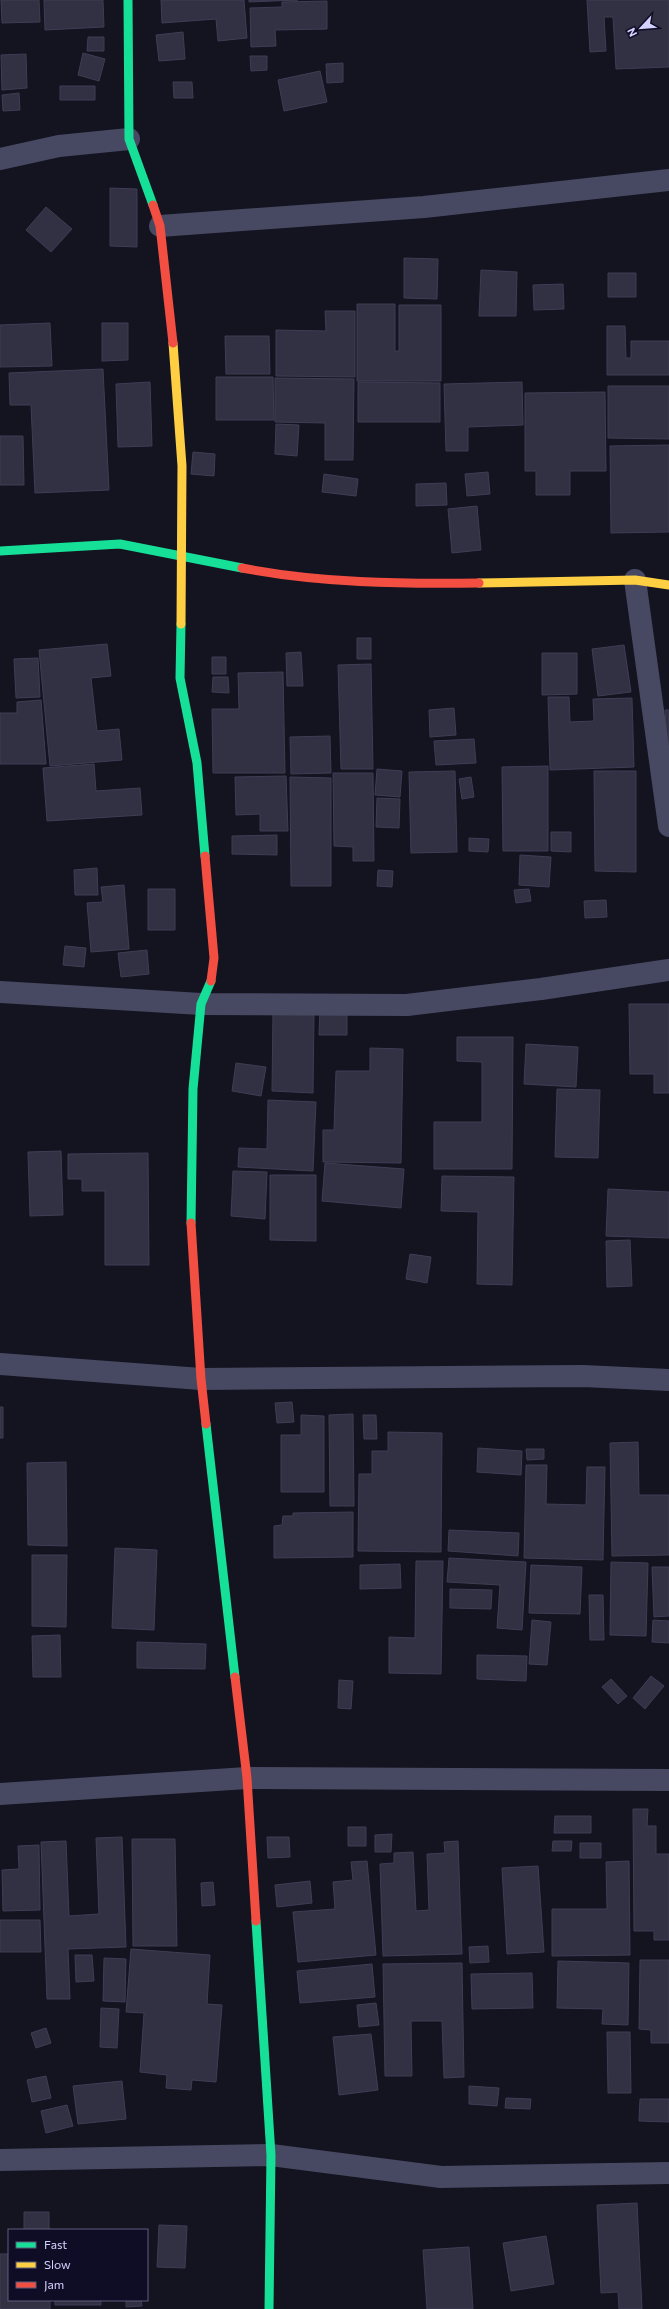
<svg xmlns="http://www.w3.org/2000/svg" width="669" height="2309" viewBox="0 0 669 2309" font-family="Commissioner,sans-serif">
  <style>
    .building { fill: #323143; stroke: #3e3d55 }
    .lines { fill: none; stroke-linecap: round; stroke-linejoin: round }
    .street { stroke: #474962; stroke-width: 22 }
    .fast { stroke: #16e098; stroke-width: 9 }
    .slow { stroke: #ffcf43; stroke-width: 9 }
    .jam { stroke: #f24e42; stroke-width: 9 }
  </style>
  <rect width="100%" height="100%" fill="#141320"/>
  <path class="building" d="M1,0H39L40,22L2,23Z
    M44,0H103L104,27L45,30Z
    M161,0H244L247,38L218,41L216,19L162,23Z
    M249,0H298L249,2Z
    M587,0H669V67L616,69L613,17H604L606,51L590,52Z
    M327,1V29L275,30L276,46L251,47L250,8L282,7V2Z
    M183,32L185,59L159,61L156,35Z
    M88,37H104V51H87Z
    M83,53L105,59L99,81L78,75Z
    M26,54L27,88L2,90L1,55Z
    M250,56H267V70L251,71Z
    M343,63V82L327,83L326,64Z
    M320,71L327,102L284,111L278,80Z
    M173,82H192L193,98H174Z
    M60,86H95V100H60Z
    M19,93L20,110L3,111L2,95Z
    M110,188L137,189V247L110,246Z
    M46,207L72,229L51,252L26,230Z
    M404,258L438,259L437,299L404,298Z
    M481,270L517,272L516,316H479Z
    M608,273H636V297H608Z
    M563,284L564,309L534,310L533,285Z
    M357,304H395V351H399V305H441V381H357Z
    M325,311H355V377L276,376V330L326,331Z
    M50,323L52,366L0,367V325Z
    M102,323H128V360L102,361Z
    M607,326H625L626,358H631V341H669V375H607Z
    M225,336H269L270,374H226Z
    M103,369L109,490L35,493L31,405H10L9,373Z
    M216,377H273L274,420H216Z
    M275,378L354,379L353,460H325V423L275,422Z
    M150,382L152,446L118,447L116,384Z
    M358,382L440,383V422H358Z
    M522,382L523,425L468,427V451H446L444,384Z
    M608,386H669V439L608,438Z
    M605,392L606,471H570V495H536V471H525V393Z
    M276,424L299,425L297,456L275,454Z
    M0,436H23L24,485H0Z
    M669,445V532L611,533L610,446Z
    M193,452L215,454L214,476L191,474Z
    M488,472L490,494L467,496L465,474Z
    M324,474L358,479L356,496L322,492Z
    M446,483L447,505L416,506V484Z
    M477,506L481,550L452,553L448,509Z
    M357,638H371V659H357Z
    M107,644L111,676L91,678L97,731L119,729L122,760L50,766L39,650Z
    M624,645L631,692L598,696L592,649Z
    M301,652L303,686H287L286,653Z
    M542,653H577V694L542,695Z
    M212,657H226V674H212Z
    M38,658L40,697L16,698L14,659Z
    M371,664L373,769H341L338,665Z
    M283,672L285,773H213L212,709H239L238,673Z
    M213,677H228L229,693L212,692Z
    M548,697H569L570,722L594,721L593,699L632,698L634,767L550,770Z
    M41,700L46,764H0V713H17V702Z
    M454,708L456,735L430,737L429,710Z
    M665,710H669V768Z
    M330,736L331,773L291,774L290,737Z
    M474,739L476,763L436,765L434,741Z
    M94,764L96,791L140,788L142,815L47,821L43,768Z
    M548,766V851H503L502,767Z
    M377,769L402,771L400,797L375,795Z
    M455,771L457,852L411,853L409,772Z
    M594,771H636V872L595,871Z
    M333,773H373L374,861H353V847L334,846Z
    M286,776L288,831H260V814L236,815L235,777Z
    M290,777L331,778V886H291Z
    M471,777L474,797L462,799L459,779Z
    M377,798L400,799L399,828L376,827Z
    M551,832H571V852L551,851Z
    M277,835V855L232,854V836Z
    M469,838L489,839L488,852L469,851Z
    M520,855L551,857L549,887L519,885Z
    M97,868L98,895H75L74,870Z
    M378,870L393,871L392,887L377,886Z
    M124,885L129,949L91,952L87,903L103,902L101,887Z
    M148,889H175V930H148Z
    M529,889L531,901L516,903L514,890Z
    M606,900L607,917L585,918L584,901Z
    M65,946L86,948L84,967L63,965Z
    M147,950L149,974L121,977L118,953Z
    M629,1004H669V1093H654V1074H630Z
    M320,1009H347V1035H319Z
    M273,1011L314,1012L313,1093L272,1091Z
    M457,1037H513L512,1169H434V1122H482V1062L457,1061Z
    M526,1044L578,1047L576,1087L524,1084Z
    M370,1048L403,1049L401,1163L323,1162V1130H334L336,1071H370Z
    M236,1063L266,1067L261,1096L232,1091Z
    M557,1089L600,1090L598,1158L555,1157Z
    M268,1100L316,1102L313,1171L238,1167L239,1148L267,1149Z
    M61,1151L63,1215L30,1216L28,1152Z
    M148,1153L149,1265H105V1191H82V1179H68V1154Z
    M325,1163L404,1169L401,1208L322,1201Z
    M233,1171L267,1172L265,1219L231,1216Z
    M270,1175H316V1241L270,1240Z
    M442,1176L514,1177L512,1285L477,1284L478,1212L441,1211Z
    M608,1189L669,1192V1238L606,1236Z
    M630,1240L632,1286L607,1287L606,1241Z
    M410,1254L431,1257L427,1283L406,1279Z
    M292,1402L294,1422L277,1423L275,1403Z
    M0,1407H3V1438H0Z
    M353,1414L354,1506H330L329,1415Z
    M301,1415L324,1416V1492H281V1435H301Z
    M363,1415H376L377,1439H364Z
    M388,1432L442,1433L441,1552L358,1551L359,1474H372V1451H388Z
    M638,1442L639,1495H669V1555L612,1556L610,1443Z
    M478,1448L522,1451L521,1475L477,1472Z
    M526,1449H544V1459L527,1460Z
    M66,1462L67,1546L28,1545L27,1463Z
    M526,1465H547L546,1504L586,1505L587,1467H605L603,1560L524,1558Z
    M353,1512V1557L274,1558V1526L282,1525L283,1516H293V1513Z
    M449,1530L519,1533L518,1556L448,1551Z
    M115,1548L157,1550L154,1630L112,1628Z
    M32,1555H67L66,1627L32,1626Z
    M449,1558L526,1562L522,1630L497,1628L500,1585L447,1582Z
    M416,1561H443L441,1674L389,1673V1637L415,1638Z
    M611,1562L648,1563L646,1636L610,1635Z
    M400,1564L401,1588L360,1589V1565Z
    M531,1565L582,1567L580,1614L529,1613Z
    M652,1567H669V1616L654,1617Z
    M450,1589L492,1590L491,1609L450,1608Z
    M589,1595H603L604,1640H590Z
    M532,1620L551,1622L547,1665L529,1664Z
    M653,1620L669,1621V1643L652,1642Z
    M60,1635L61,1677H33L32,1636Z
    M137,1642L206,1644L205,1669L137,1668Z
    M477,1655L527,1656L526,1681L477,1679Z
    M651,1676L664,1686L645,1709L633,1698Z
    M611,1679L627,1696L618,1704L602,1687Z
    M339,1680L353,1681L351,1709L338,1708Z
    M633,1809H648L647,1826H656V1854H669V1940H654V1931H634Z
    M555,1816H591V1833H554Z
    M348,1827H366V1846H348Z
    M392,1834L391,1852H375V1835Z
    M122,1837L126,1947L68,1949L70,1999H47L41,1842L66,1841L69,1916L99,1914L96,1838Z
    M267,1837H289L290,1857L268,1858Z
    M132,1839H175L177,1946H133Z
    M458,1841L462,1954L383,1956L380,1864L394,1863V1853L413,1852L416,1911L429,1910L427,1854L445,1853L444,1842Z
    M553,1841H572L571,1851H552Z
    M580,1843H601V1858H580Z
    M39,1845L40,1910L3,1911L2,1870L19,1869L18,1846Z
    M367,1861L376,1955L298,1962L293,1912L335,1909L333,1882L353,1880L351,1862Z
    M629,1861L630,1955L552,1956V1909H607L606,1862Z
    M538,1866L544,1952L507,1954L502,1868Z
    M310,1881L312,1903L277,1907L275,1885Z
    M213,1882L215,1905L202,1906L201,1883Z
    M0,1920H40L41,1952H0Z
    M488,1946L489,1962L470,1963L469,1947Z
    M131,1949L210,1955L207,2004L222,2005L216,2082L192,2080L191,2090L166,2088L167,2075L140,2072L144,2013L126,2012Z
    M75,1955H92L94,1981L76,1982Z
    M104,1958L126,1959L125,2002L103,2001Z
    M640,1960H669V2043H651V2030L639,2029Z
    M558,1961L629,1963L628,2025L602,2024L603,2009L557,2008Z
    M462,1963L464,2077L444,2078L442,2021H411L412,2076H385L383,1964Z
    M372,1964L375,1997L300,2003L297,1971Z
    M532,1973L533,2008L472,2009L471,1974Z
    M376,2003L379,2025L359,2027L357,2005Z
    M101,2008L119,2009L117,2048L100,2047Z
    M46,2028L51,2043L36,2048L31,2033Z
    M607,2032H630L631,2093H608Z
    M371,2034L378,2090L339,2095L333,2037Z
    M46,2076L51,2098L32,2102L27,2080Z
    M122,2081L126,2119L78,2124L73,2086Z
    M469,2086L499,2088L497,2106L469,2104Z
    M506,2098L531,2099L530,2109L505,2108Z
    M640,2099H669V2122L639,2121Z
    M67,2105L73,2126L46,2133L41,2111Z
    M637,2203L642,2309H619L618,2292L601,2293L597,2205Z
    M24,2212H49V2230H24Z
    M159,2225L187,2226L185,2268L157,2267Z
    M546,2236L554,2284L511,2291L503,2243Z
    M469,2247L473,2309H427L423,2250Z
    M0,2254H9V2300H50V2309H0Z
    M55,2300H101V2305H55Z
    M126,2300H141L142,2306L126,2307Z"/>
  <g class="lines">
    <path class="street" d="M0,159L59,146L129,139
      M160,226L424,207L669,180
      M635,580L669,826
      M0,992L201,1004L407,1005L541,989L669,970
      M0,1364L201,1379L583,1376L669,1380
      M0,1794L247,1778L669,1780
      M0,2160L271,2155L441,2177L669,2173"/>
    <path class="fast" d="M128,0L129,139L153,205
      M0,551L120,544L242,568
      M181,624L180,678L197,763L205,856
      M191,1223L193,1089L201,1004L211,981
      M206,1424L235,1677
      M256,1921L271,2155L269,2309"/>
    <path class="slow" d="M173,343L182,466L181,624
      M479,583L635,580L669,585"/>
    <path class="jam" d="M153,205L160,226L173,343
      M242,568C320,583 399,584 479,583
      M205,856L214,958L211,981
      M191,1223L201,1379L206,1424
      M235,1677L247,1778L256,1921"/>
  </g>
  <rect x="8" y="2229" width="140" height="72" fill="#0f0d26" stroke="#5d5c7d"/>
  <rect x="16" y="2242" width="20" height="6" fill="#16e098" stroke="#5d5c7d"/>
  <text x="44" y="2249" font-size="12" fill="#d3d2ff">Fast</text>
  <rect x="16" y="2262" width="20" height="6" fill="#ffcf43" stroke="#5d5c7d"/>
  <text x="44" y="2269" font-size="12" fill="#d3d2ff">Slow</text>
  <rect x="16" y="2282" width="20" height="6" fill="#f24e42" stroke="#5d5c7d"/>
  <text x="44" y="2289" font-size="12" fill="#d3d2ff">Jam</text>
  <g transform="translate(641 28) rotate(244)" stroke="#0f0d26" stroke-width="3" paint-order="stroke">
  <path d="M0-3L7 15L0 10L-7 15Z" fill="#d3d2ff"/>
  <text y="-6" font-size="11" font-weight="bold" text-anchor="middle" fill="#d3d2ff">N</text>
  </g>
</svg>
